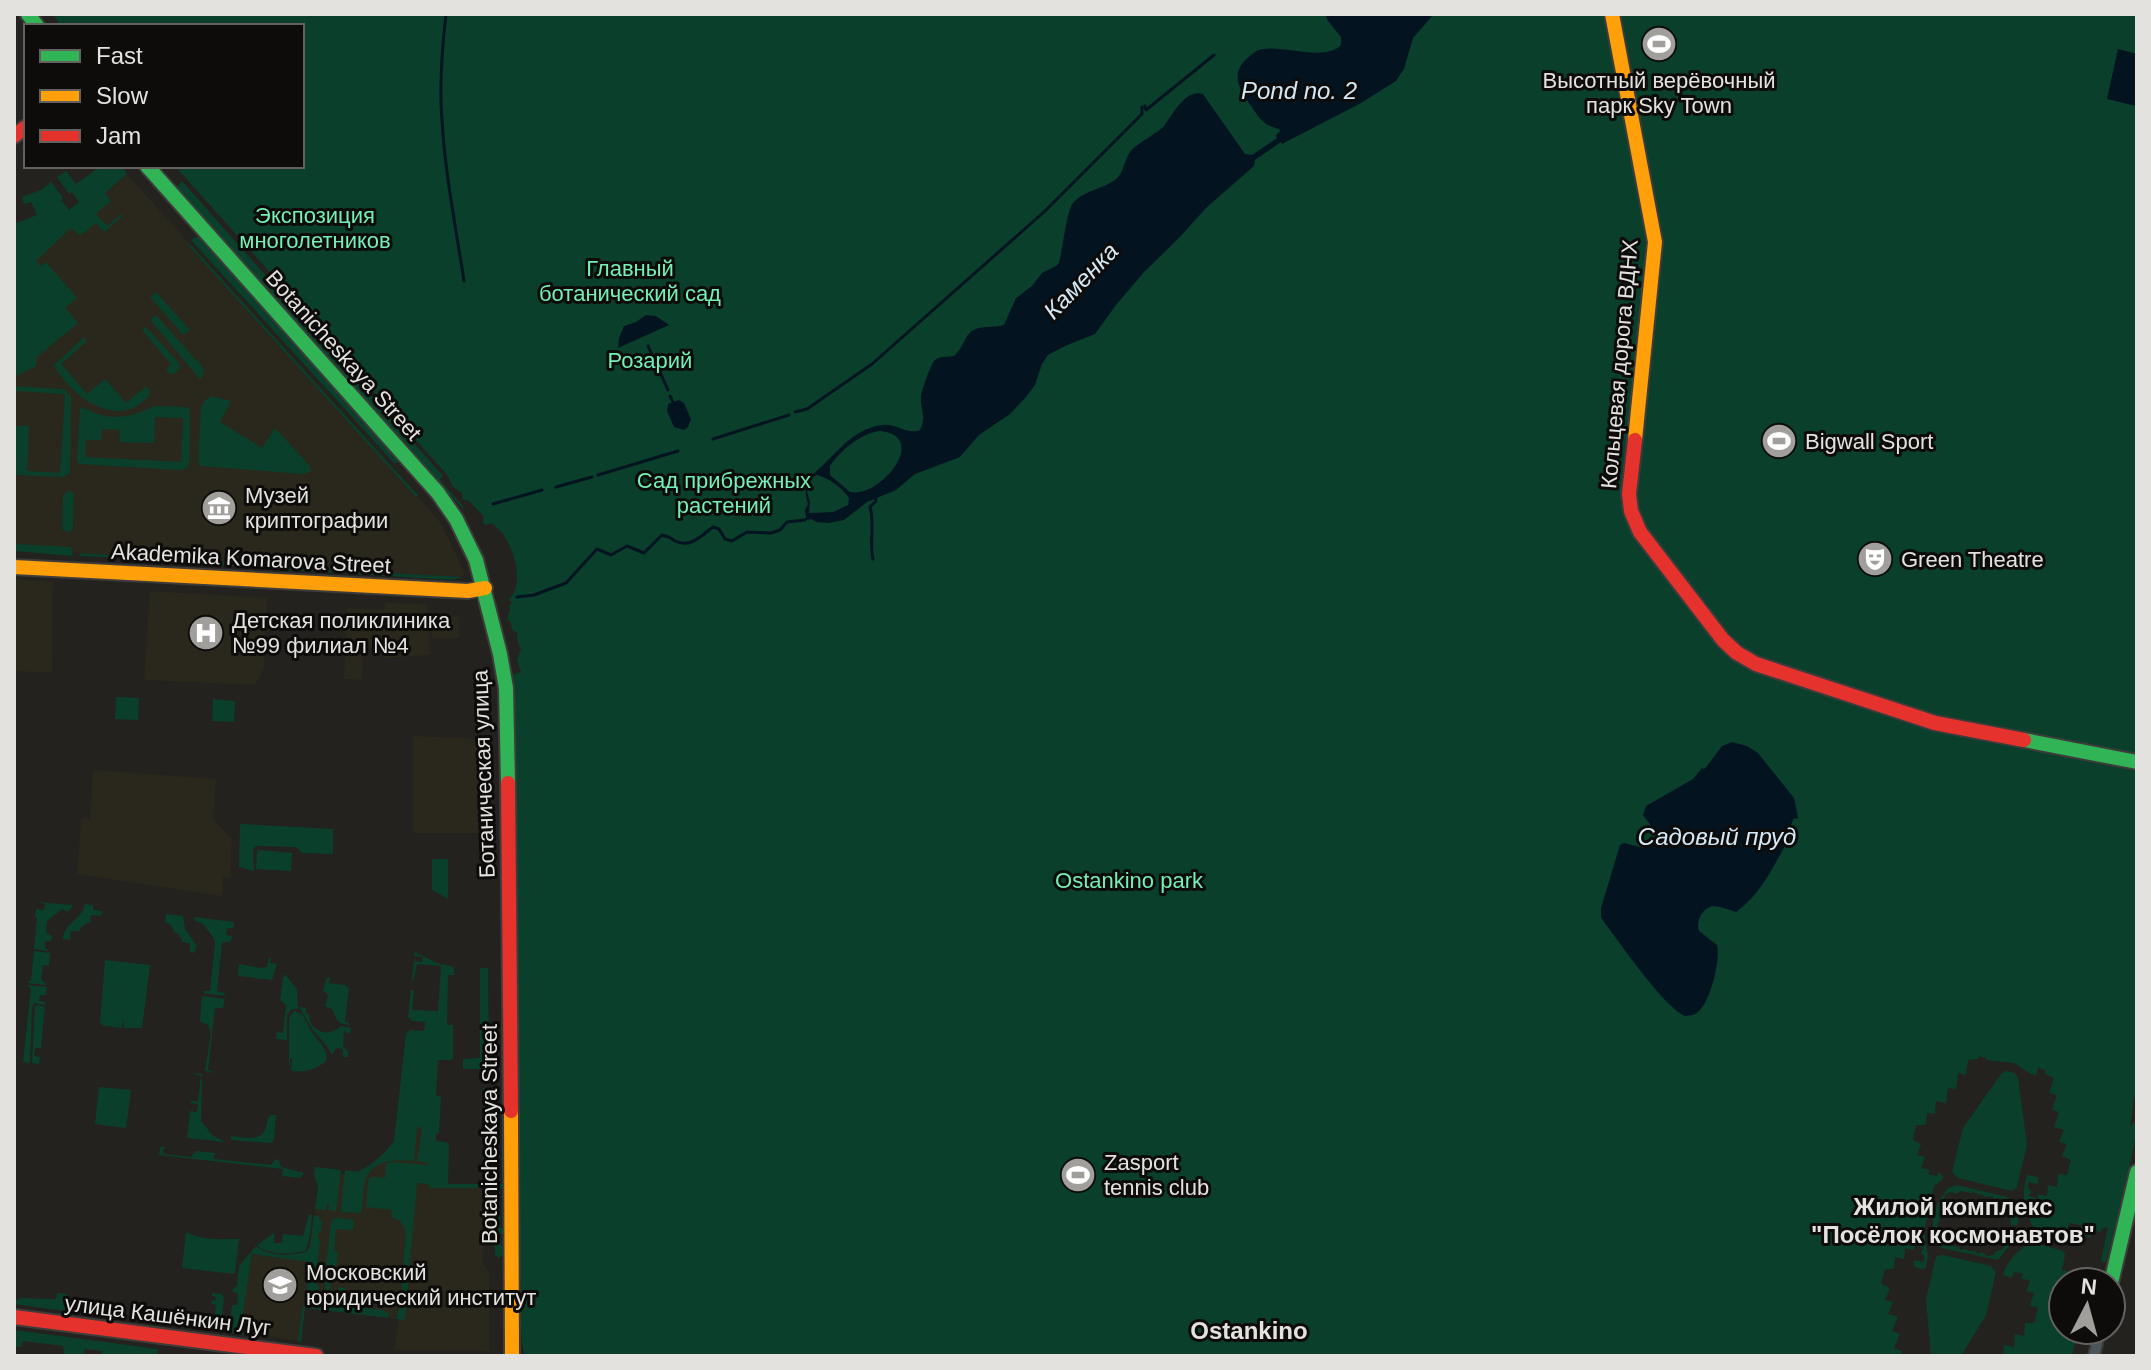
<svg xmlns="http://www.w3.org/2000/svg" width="2151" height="1370" viewBox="0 0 2151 1370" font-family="Helvetica,sans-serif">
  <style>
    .built { fill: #2a271c }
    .green { fill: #0a402b; fill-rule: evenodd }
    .water { fill: #031420; fill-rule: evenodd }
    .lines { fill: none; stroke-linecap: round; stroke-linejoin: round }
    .stream { stroke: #031420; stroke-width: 3 }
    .street-casing { stroke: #3d3c3a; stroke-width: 14 }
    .fast-casing { stroke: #3d3c3a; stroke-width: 18 }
    .slow-casing { stroke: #3d3c3a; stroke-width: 18 }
    .jam-casing { stroke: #3d3c3a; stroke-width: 18 }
    .street { stroke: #4d545a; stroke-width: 10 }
    .fast { stroke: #30b455; stroke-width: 14 }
    .slow { stroke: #ff9f0a; stroke-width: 14 }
    .jam { stroke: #e5322d; stroke-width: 14 }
    .labels { text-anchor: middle; stroke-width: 6; stroke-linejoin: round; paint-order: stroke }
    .poi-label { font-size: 22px; fill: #e3e2de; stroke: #0d0c0a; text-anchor: start }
    .park-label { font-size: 22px; fill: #75efb5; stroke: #0d0c0a }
    .street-label { font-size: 22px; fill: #e3e2de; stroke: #0d0c0a }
    .water-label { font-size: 24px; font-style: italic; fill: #d4e8f5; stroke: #0d0c0a }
    .neighbourhood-label { font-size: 24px; font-weight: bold; fill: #e3e2de; stroke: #0d0c0a }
  </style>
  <rect width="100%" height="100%" fill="#23221e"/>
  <path class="built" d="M127,174L190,244L189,246L436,517L443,527L465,574L462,577L260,566L259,564L14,549V275Z
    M14,579L53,582L52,673L14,671Z
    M150,591L267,598L264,668L255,685L144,680Z
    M385,603L427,604L430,655L383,658V648L363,647L362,680L344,679L347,608L385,610Z
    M431,617H459V638L432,639Z
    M413,736L485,739V833H413Z
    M93,770L216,779L213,819L232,839L230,878L223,877L222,896L77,874L81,819H90Z
    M428,1062L431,1188H484L483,1264L489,1273V1351L394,1350L399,1319L305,1308L300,1341L240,1332L251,1254L310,1261L320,1172L359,1176L397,1145Z"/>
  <path class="green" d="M52,14H2137V1092L2134,1098L2130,1128L2133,1122L2137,1123V1130L2118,1222L2115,1226L2106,1262H2102L2101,1260L2108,1227L2102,1228L2101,1232L2096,1231L2089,1238L2081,1230V1225L2069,1223L2066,1236L2060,1237L2034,1228C2024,1211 2021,1195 2027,1175L2038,1177V1184L2028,1182V1189L2031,1190L2029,1196L2038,1199V1194L2047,1196L2048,1185L2057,1187L2058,1174L2067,1175L2071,1160L2062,1156L2067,1144L2059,1142L2064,1130L2054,1127L2059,1112L2052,1110L2057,1095L2049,1093L2054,1078L2045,1074V1070L2038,1068L2036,1075C2025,1073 2024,1068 2014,1063L1986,1060V1058L1979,1056L1978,1059L1968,1060L1966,1075L1958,1073L1956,1089L1948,1088L1946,1103L1936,1101L1935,1114L1927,1113L1926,1125H1916L1913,1140L1921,1144L1917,1155L1925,1157L1921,1168L1930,1170L1928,1174L1937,1176L1938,1172L1943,1176L1942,1180L1934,1186L1924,1232L1928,1256L1926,1268L1923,1269L1914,1267V1260L1924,1262V1255L1921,1254L1923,1248L1914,1245V1250L1905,1248L1904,1259L1895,1257L1894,1269H1885L1881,1284L1890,1288L1885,1300L1893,1302L1888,1314L1898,1317L1892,1331L1900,1334L1894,1348L1902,1351L1901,1356H525C518,1333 522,1302 521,1277L519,1280L518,1259L514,709L511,675L521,672L517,661L521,648L518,643L517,632L513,631L510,621L507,620L510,609L509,606L512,603L509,599C524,585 515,553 505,537C501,531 496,527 491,523L486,525L483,523L484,517L469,501L463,500L462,493L453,487L448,476L359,376L335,345L175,166H302V26H62Z
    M101,166H121L127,174L105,193L111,201L96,214L107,226L122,214L124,215L104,232L96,223L80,236L71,228L36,261L41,266L46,262L77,298L65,308L78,323L37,357L36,366L14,377V224L37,215L31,202L24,204L22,197L41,190L51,182L63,198L61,200L69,210L79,202L72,192L69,194L57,177L66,171L76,184Z
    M182,181L443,476L440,480L463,506V509L178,191L177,187Z
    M195,237L202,238L400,460L395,464L191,240Z
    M190,244L392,467L418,495L416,497L188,245Z
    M156,292L190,330L183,335L150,297Z
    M156,315L204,369L202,378L200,379L150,320Z
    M146,327L179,363L180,369L174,374H170L166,370L171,364L142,330Z
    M84,337L87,341L61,364L87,394L105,379L126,403L146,386L150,391L149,396C144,400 139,405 133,408C103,421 67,390 54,365Z
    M14,386L60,389L65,390L71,397L70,469L69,473L64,477L14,475V426H29L27,471L60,473L65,394L14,391Z
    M212,396L231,401L220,422L262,448L275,428L309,465L311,469L310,472L303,474L200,466L198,461L201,408L204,401Z
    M155,406L185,407L190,409L189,463L187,468L180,470L79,464L77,459L80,408C87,408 91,412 98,414C120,421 136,414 155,406ZM155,417L183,418L181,462L85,457L86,440H101L102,429L120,430L119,442L154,443Z
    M69,491L73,492L74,496L73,527L71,531L67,532L62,529L63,495Z
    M14,544L71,547L73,556L14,551Z
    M80,553L260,564V566L265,568L132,561L129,558L80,556Z
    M276,567L462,577L452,580L276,569Z
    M116,697L139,698L138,720L115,719Z
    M213,699L235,701L234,722L212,721Z
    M240,824L333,829V854L302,853L296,847L256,846L253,850L254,871L239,867Z
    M260,850L292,853L291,871L256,869L257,851Z
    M432,859H448V899L432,890Z
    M36,902L73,905L68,912L62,909L47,921L46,932L52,936L51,941H45V948L50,951L34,949L37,918L35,916L36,909L44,910L45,904Z
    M85,904L93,905V910L102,911L101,916L91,915L90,923H87L80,928V931H71L70,940L63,939C64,923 82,920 85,904Z
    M166,914L183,916L185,929L197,946L194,953L190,952V943L182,942V939L177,933L174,932V930L169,923H165Z
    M194,917L234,922L233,928H227L226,935L232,936L231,941L222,943L217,991L224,993L225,996L203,993L205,991H210L215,943L213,937L202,923L195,921Z
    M34,951L50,953L49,966L43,965L41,979L47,985L27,983L31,980Z
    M415,952L437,963L454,967V975H448L447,1025H453V1058L451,1060H438L436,1096H441L439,1133L436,1134V1141L449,1143L448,1184H479V1188H430L428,1184L417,1183L405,1320L396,1319L400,1306L406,1231L400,1221L392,1217L391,1210L366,1207L368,1181L371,1177L385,1178L386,1164L392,1162L428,1165V1163L417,1161L422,1132L420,1127H417L414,1161C396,1159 372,1159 365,1181C362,1191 363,1203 361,1213L341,1212L345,1170C349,1171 355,1172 359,1171C369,1168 389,1149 394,1141L406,1034L410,1030L424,1031L425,1022L412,1021L408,1017L411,990H414L412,1010L438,1011L441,966L417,964L413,982L412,978L414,961L422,962L423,957L414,956Z
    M269,958H271L270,963L277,964L272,980L238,976L239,964L260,968L267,967Z
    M105,960L150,965L142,1028H124V1018L122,1028L104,1026L100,1023Z
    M480,968H488L489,1069H463V1059L480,1058Z
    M285,974L297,990L298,1009H292L287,1015V1040L276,1039L277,1031L281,1033L283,1032L286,1005L280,1000L283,978Z
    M331,977L328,983L345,985L349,988L345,1021L351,1025C333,1023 338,1019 331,1008L325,1007L328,996L326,992H323L326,979Z
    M27,985L47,987L46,995H40L39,1001L45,1002V1005L35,1003L32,1007L30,1063L23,1062L31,989Z
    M202,996L225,999L223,1008H215L208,1070L217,1073L205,1071L211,1033L208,1025L200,1021Z
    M37,1005L45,1007L41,1048H35L34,1056L40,1057L39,1064L32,1063L35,1007Z
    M299,1007L306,1008V1013L309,1014L310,1022C318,1034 330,1036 341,1026L351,1028L350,1034L344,1031L343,1046L348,1051V1057H343V1049L336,1048L332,1055L326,1045L313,1030Z
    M294,1011L302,1014L311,1031L327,1052L320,1042L327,1056L326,1061C317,1069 303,1074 291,1070L292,1058H290V1066L289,1064V1018Z
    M2006,1071L2015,1073L2018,1079L2027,1144L2017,1187L2012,1191L1958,1178L1952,1172L1963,1128L2001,1074Z
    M194,1073L202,1074L201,1121L212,1135L225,1142L187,1138L190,1111L197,1112L198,1104L191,1103V1101H198L201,1076L194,1074Z
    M99,1087L131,1090L126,1128L95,1124Z
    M483,1088H489V1180H483Z
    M271,1115H276L274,1139L271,1143L231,1140V1136C244,1137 261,1143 266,1127C270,1115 263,1125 271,1115Z
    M160,1147H165L163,1151L164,1154L191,1157L196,1151L216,1153L213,1157L215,1159L271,1165L276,1159L279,1160L281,1167L304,1173L300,1178L282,1176L283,1169L159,1155Z
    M315,1167L341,1170L336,1211L329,1210V1203H327L326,1210L315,1209L318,1186L314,1176Z
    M494,1184H502L504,1186V1188H500V1228H503V1234H500L501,1246H505V1253L499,1258L495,1255Z
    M1957,1185L2007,1197L2014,1202L2019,1222L2016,1226L2011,1225L2010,1219L2012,1211L2005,1205L2006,1201L2000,1198L1994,1199L1992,1196L1986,1197L1981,1194L1979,1195L1974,1192L1971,1193L1960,1191L1957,1194L1950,1192L1945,1195L1936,1233L1939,1239L1947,1241L1948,1245L1959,1247L1960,1250L1966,1249L1968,1251H1974L1979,1254L1982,1252L1987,1256L1994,1255L1995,1252L2003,1249L2008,1237L2013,1238L2014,1240L1998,1260L1942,1248L1936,1244C1929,1222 1934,1206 1948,1188Z
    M309,1215H312C312,1224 309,1245 305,1251C290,1254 269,1256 257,1245L274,1233V1243H282L283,1234L303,1236Z
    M314,1215L319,1217L322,1222L321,1233H318V1239L320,1240L316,1279L320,1294H314L317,1296L314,1298L317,1300L314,1301L316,1303L313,1304L319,1305V1308L320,1305L322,1308L324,1305L325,1308L326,1301L337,1305L383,1310L388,1313L389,1318L305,1308L301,1342L296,1341L298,1340L303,1305H305L310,1262L252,1254L240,1332L247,1333L246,1335L229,1332L232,1305H237L238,1294L232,1291L237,1285L239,1266L256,1246C269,1257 290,1256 306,1252L310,1247Z
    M339,1218L354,1220L353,1230L336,1229L334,1251L338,1252L336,1268H332L330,1290L338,1291L339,1287L346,1288V1296L336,1297L326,1289L324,1280L331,1223L333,1219Z
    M186,1232C203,1241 221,1239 239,1239L235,1274L182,1268Z
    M2030,1243L2039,1244L2063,1251L2065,1255L2062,1270L2090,1277L2091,1282H2063V1330H2078L2072,1356H2003L2004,1345L2014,1347L2015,1334L2024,1336L2025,1323H2034L2038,1308L2030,1305L2034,1293L2026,1291L2030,1281L2021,1278L2023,1274L2014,1272L2012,1278L2003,1275C2006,1262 2019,1249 2030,1243Z
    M1943,1255L1991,1266L1996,1272L1986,1315L1961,1356H1931L1926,1300L1935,1260L1937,1256Z
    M57,1293L67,1294L65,1311L14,1304V1300H19V1298L56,1299Z
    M212,1293L221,1294L224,1297L220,1331L197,1328L198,1321L214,1322L216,1305L212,1304L211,1301L216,1300V1297L212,1296Z
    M14,1330L158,1349L157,1356L126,1354L125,1356H102V1351L85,1349L83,1355L64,1354L63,1346L23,1341L21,1347H14Z"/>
  <path class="water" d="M1325,14H1434L1413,38L1404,69L1396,81L1361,103L1282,144L1281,142L1255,160L1254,166L1207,207L1179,238L1144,272L1116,305L1095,334L1065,346L1048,355L1042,364L1035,385L1026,397L1010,414L979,435L960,457L915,474L896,490L867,502L844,520L829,523L816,522L811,519L803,521L806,517L805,510L808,504C805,493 804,487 809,477C833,460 849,429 882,425C896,423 907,435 920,430C927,415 920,410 921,397C921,392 931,363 935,360C939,356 949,357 954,356C960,350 962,345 966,338C974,323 990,329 1004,325L1016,298L1032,286L1042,273L1056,266L1059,263C1063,248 1066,213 1073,203C1084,190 1104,189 1116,179C1124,173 1124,160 1130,152C1138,142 1157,134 1164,126C1173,114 1185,89 1203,94L1245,154L1252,155L1277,138L1276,135L1280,131L1279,129C1263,125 1260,119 1251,106C1236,85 1229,70 1255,52C1273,40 1323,64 1341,45V37L1328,21ZM879,431C931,435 881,498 850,492L830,475V466C841,450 860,434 879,431ZM817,475C829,478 842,488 849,498L848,505L833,512L809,513L810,502L806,488L809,479Z
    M2118,49L2137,54L2136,106L2107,99Z
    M646,315L656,316L669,325L618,348L619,338L624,326L636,322Z
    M679,400L684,403L691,419L688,427L684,430L674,427L667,411L668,404Z
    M1732,742L1747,746L1758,753L1794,798L1798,817L1797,819L1794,818L1785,838L1788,840C1774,866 1760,895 1736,912L1720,907L1712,906C1701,910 1696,921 1699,931L1717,945C1721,959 1710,1003 1698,1012C1693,1016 1691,1015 1685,1016C1663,1006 1621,944 1604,922L1601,917V908L1620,845L1624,843L1644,848C1665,836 1652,828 1643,815L1646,806L1693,779L1702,768L1704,769L1707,766L1722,746Z"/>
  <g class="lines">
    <path class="stream" d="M446,14C442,49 439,85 442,120C445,174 456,228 464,281
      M1145,106L1146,110L1214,55
      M648,346L668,390
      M670,396L673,402
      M795,412L807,409L872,364L1045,211L1142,114V107
      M713,439L789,415
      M598,475L678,451
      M556,487L592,477
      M493,504L542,490
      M873,559C869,542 875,524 870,507L876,501L875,495
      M517,597L534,595L566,583L597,549L611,555L627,546L644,553L662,535C667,536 671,538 675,541C691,549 703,534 713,527L719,529L725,539L732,541L747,532L771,533L780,530L787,522L805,520"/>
    <defs>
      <path id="street" d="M2094,1356L2100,1330"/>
      <path id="fast" d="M28,14L37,26
        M147,166L438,493L456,519L476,560L500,654L506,688L508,783
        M2024,740L2137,762
        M2111,1283L2137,1172"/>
      <path id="slow" d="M1612,14L1655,242L1635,440
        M14,567L468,591L485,588
        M511,1111L512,1356"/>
      <path id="jam" d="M14,136L26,127
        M1635,440L1629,494L1631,511L1640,532L1723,640L1737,653L1756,664L1935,723L2024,740
        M508,783L511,1111
        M14,1317L316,1356"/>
    </defs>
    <use href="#street" class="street-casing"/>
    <use href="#fast" class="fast-casing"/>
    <use href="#slow" class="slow-casing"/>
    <use href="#jam" class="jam-casing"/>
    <use href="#street" class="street"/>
    <use href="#fast" class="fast"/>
    <use href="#slow" class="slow"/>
    <use href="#jam" class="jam"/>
  </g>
  <defs>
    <symbol id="stadium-disc" viewBox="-11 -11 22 22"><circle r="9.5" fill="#a09f9b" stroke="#0d0c0a"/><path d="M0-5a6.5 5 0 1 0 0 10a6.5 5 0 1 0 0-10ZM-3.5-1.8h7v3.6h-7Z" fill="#fff"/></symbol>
    <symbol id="museum-disc" viewBox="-11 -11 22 22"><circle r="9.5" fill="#a09f9b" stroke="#0d0c0a"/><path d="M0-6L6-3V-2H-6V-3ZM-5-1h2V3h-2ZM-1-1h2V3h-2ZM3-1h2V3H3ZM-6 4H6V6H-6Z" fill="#fff"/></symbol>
    <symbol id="theatre-disc" viewBox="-11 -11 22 22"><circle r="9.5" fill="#a09f9b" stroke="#0d0c0a"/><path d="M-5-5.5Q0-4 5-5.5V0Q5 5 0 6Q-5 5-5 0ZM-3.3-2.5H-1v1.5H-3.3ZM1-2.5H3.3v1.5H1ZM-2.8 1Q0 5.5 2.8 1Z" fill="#fff"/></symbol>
    <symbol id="hospital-disc" viewBox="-11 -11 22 22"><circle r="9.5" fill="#a09f9b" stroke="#0d0c0a"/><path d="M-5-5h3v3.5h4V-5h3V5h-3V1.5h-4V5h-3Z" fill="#fff"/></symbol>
    <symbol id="university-disc" viewBox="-11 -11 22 22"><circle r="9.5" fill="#a09f9b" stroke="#0d0c0a"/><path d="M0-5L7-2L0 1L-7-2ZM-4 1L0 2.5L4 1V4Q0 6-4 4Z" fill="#fff"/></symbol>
  </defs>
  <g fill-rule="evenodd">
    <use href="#stadium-disc" x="1639" y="24" width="40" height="40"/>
    <use href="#stadium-disc" x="1759" y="421" width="40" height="40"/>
    <use href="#museum-disc" x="199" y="488" width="40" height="40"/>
    <use href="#theatre-disc" x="1855" y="539" width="40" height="40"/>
    <use href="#hospital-disc" x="186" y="613" width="40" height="40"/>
    <use href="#stadium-disc" x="1058" y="1155" width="40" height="40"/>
    <use href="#university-disc" x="260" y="1265" width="40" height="40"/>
  </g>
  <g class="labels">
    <g class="poi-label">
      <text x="1659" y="88" text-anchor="middle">Высотный верёвочный<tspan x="1659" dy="25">парк Sky Town</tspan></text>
      <text x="1805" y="449">Bigwall Sport</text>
      <text x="245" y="503">Музей<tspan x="245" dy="25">криптографии</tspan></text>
      <text x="1901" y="567">Green Theatre</text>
      <text x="232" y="628">Детская поликлиника<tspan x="232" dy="25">№99 филиал №4</tspan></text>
      <text x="1104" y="1170">Zasport<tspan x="1104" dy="25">tennis club</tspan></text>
      <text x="306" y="1280">Московский<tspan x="306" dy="25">юридический институт</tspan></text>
    </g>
    <g class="park-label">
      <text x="315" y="223">Экспозиция<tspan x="315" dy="25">многолетников</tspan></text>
      <text x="630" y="276">Главный<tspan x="630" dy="25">ботанический сад</tspan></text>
      <text x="650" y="368">Розарий</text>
      <text x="724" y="488">Сад прибрежных<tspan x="724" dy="25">растений</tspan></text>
      <text x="1129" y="888">Ostankino park</text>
    </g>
    <g class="street-label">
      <text transform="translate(344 355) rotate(48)" y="8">Botanicheskaya Street</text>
      <text transform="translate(1619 364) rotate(-85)" y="8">Кольцевая дорога ВДНХ</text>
      <text transform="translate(251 558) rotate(3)" y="8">Akademika Komarova Street</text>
      <text transform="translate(483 774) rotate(-92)" y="8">Ботаническая улица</text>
      <text transform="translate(489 1134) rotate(-90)" y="8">Botanicheskaya Street</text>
      <text transform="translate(168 1315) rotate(7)" y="8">улица Кашёнкин Луг</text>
    </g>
    <g class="water-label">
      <text x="1299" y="99">Pond no. 2</text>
      <text transform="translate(1081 281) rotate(-46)" y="8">Каменка</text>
      <text x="1717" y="845">Садовый пруд</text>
    </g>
    <g class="neighbourhood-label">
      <text x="1953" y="1215">Жилой комплекс<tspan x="1953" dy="28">"Посёлок космонавтов"</tspan></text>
      <text x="1249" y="1339">Ostankino</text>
    </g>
  </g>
  <rect width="2151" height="1370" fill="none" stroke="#e3e2de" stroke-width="32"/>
  <rect x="24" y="24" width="280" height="144" fill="#0d0c0a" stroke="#63625f" stroke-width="2"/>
  <rect x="40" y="50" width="40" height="12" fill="#30b455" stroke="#63625f" stroke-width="2"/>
  <text x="96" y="64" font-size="24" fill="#e3e2de">Fast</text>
  <rect x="40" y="90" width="40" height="12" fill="#ff9f0a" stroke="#63625f" stroke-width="2"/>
  <text x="96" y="104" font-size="24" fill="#e3e2de">Slow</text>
  <rect x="40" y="130" width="40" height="12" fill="#e5322d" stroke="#63625f" stroke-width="2"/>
  <text x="96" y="144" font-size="24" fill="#e3e2de">Jam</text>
  <g transform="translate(2087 1306) rotate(6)"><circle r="38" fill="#0d0c0a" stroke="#63625f" stroke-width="2"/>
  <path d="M0-6L14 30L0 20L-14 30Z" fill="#a09f9b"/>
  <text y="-12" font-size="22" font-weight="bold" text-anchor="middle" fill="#e3e2de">N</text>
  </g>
</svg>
